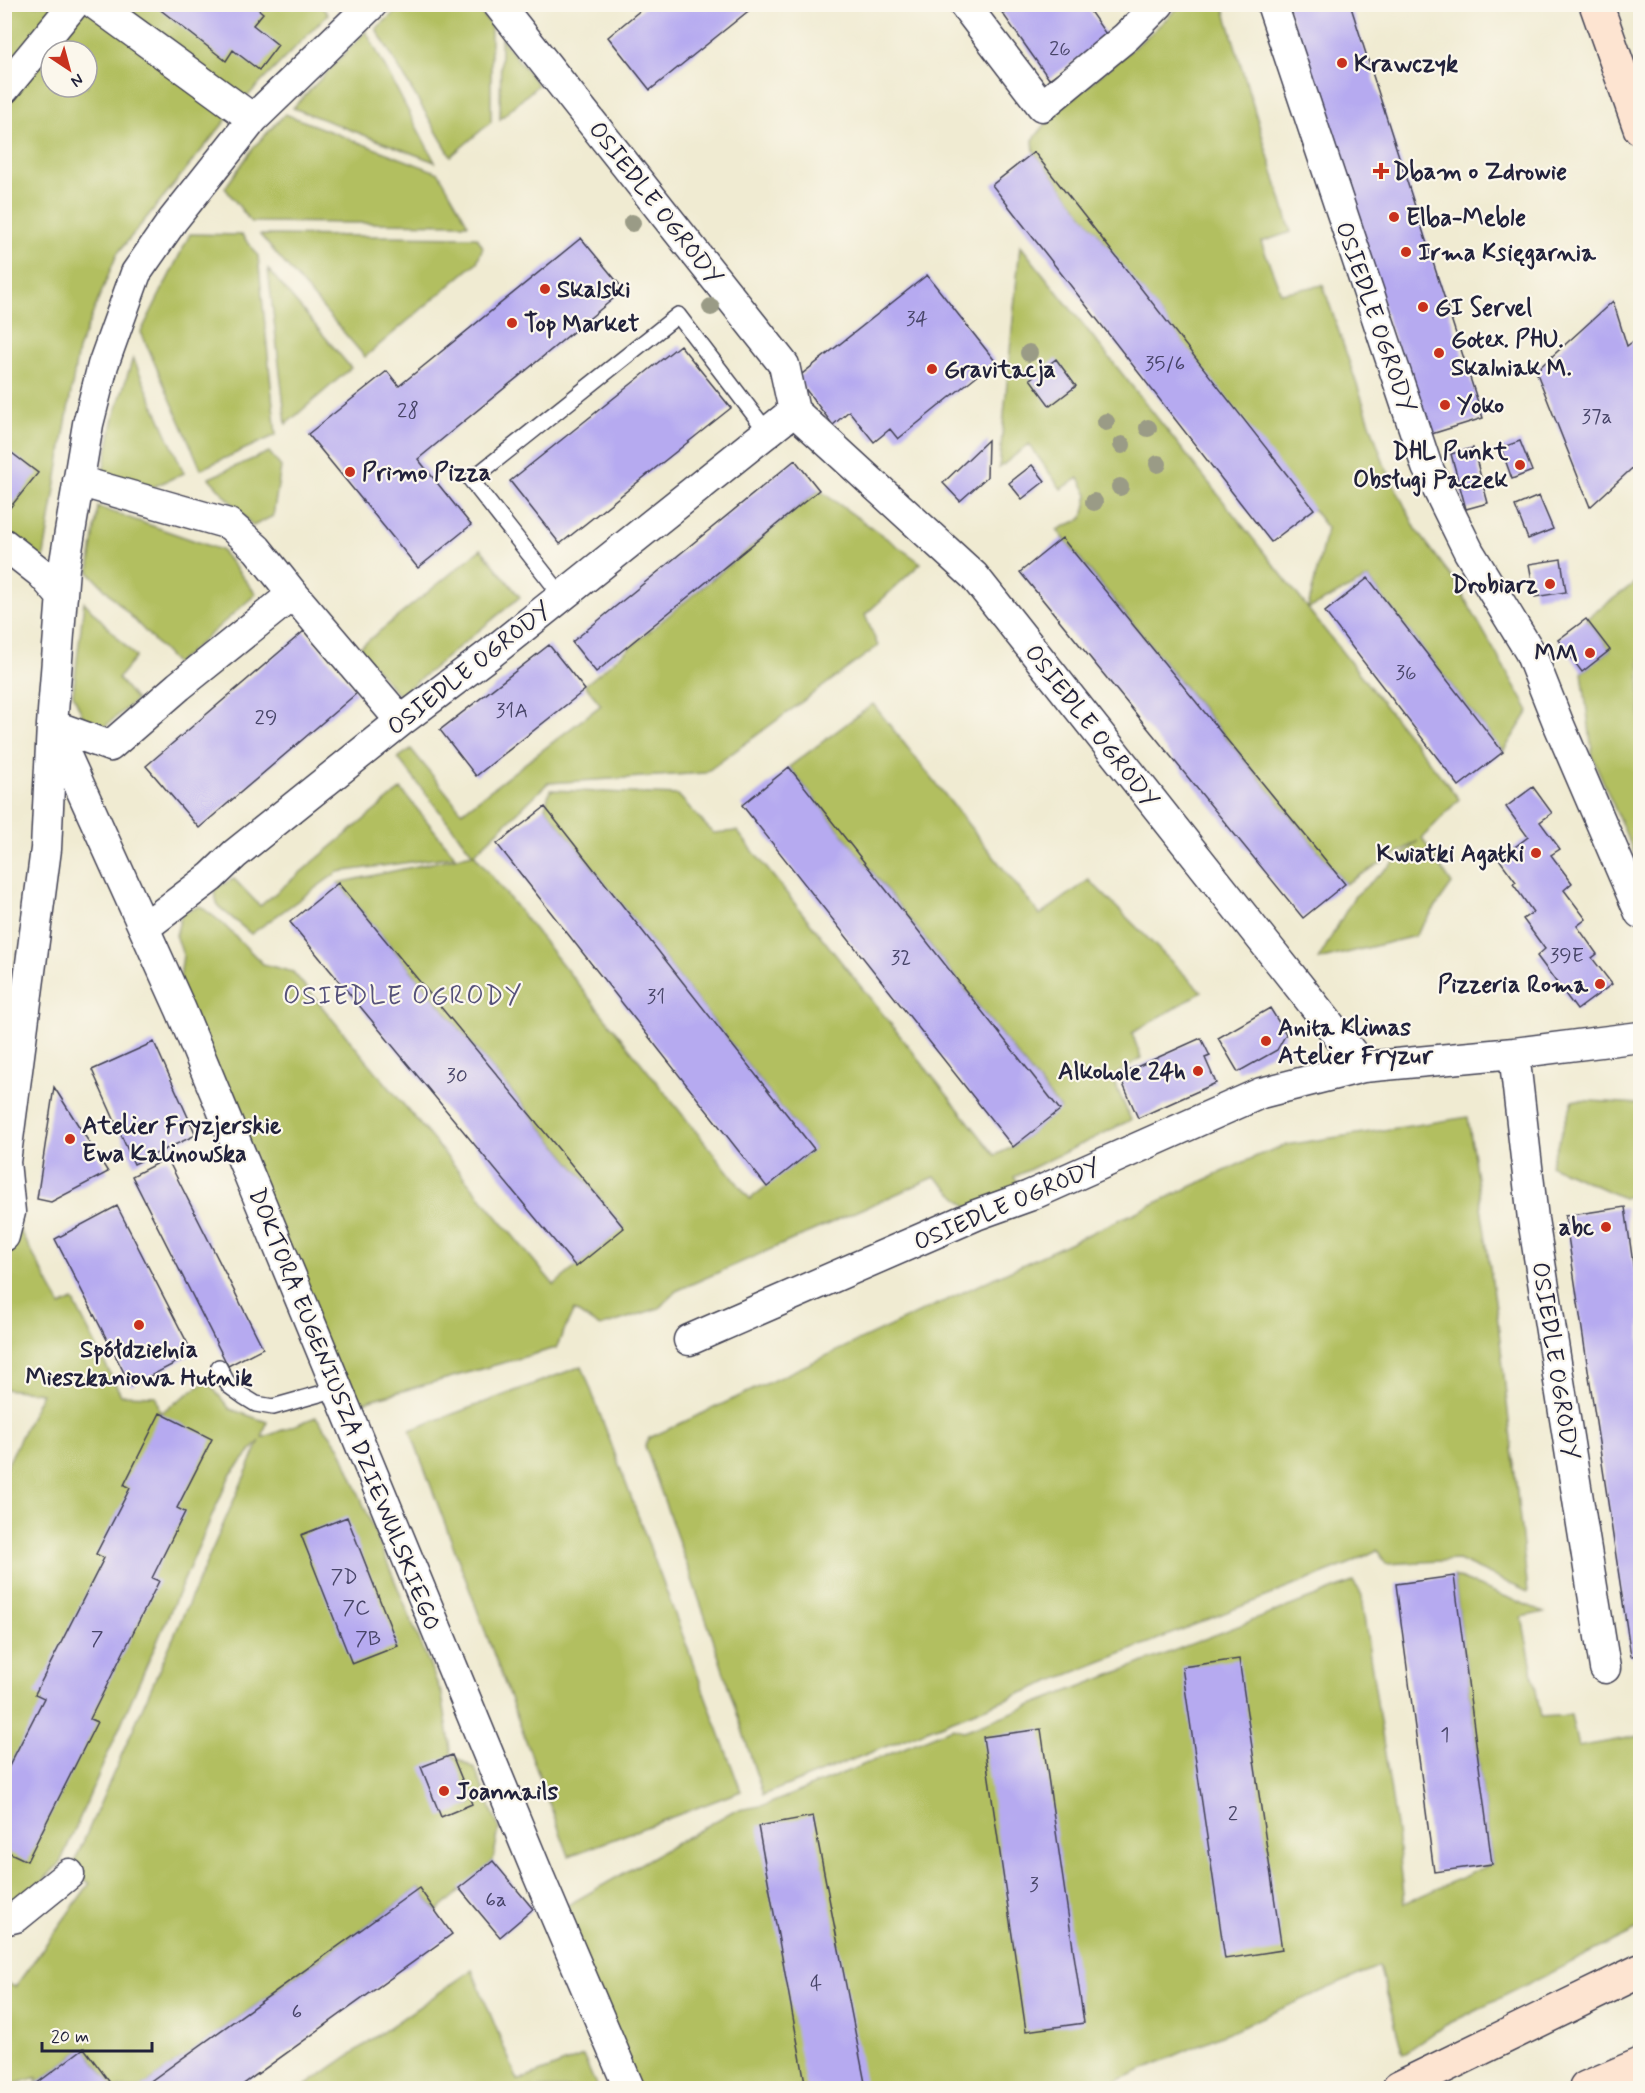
<svg xmlns="http://www.w3.org/2000/svg" width="1645" height="2093" viewBox="0 0 1645 2093" font-family="Mynerve,sans-serif">
  <style>
    .green { fill: #b2bf61; stroke: #6a704e; stroke-width: 1.5; fill-rule: evenodd }
    .building { fill: #b6aaf0 }
    .lines { fill: none; stroke-linecap: round; stroke-linejoin: round }
    .lane-casing { stroke: #414052; stroke-width: 18 }
    .street-casing { stroke: #414052; stroke-width: 33 }
    .secondary-casing { stroke: #414052; stroke-width: 36 }
    .lane { stroke: #fff; stroke-width: 15 }
    .street { stroke: #fff; stroke-width: 30 }
    .secondary { stroke: #fde4d1; stroke-width: 33 }
    .tree { fill: #9a9b86 }
    .poi-dot { fill: #c8321e; stroke: #fbf7ec; stroke-width: 2 }
    .labels { text-anchor: middle; stroke-width: 4.5; stroke-linejoin: round; paint-order: stroke }
    .number-label { font-size: 21px; fill: #474468 }
    .poi-label { font-size: 24px; font-weight: bold; fill: #22223b; stroke: #fbf7ec; text-anchor: start }
    .street-label { font-size: 24px; fill: #22223b; stroke: #fbf7ec }
    .neighbourhood-label { font-size: 26px; letter-spacing: 1.5px; fill: #56527a; stroke: #fbf7ec }
  </style>
  <rect width="100%" height="100%" fill="#fbf7ec"/>
  <filter id="ink" filterUnits="userSpaceOnUse"><feTurbulence type="fractalNoise" baseFrequency=".0167" numOctaves="2"/><feDisplacementMap in="SourceGraphic" scale="12" xChannelSelector="R" yChannelSelector="G"/><feConvolveMatrix kernelMatrix="1 2 1 2 8 2 1 2 1" color-interpolation-filters="sRGB"/></filter>
  <filter id="wash" filterUnits="userSpaceOnUse"><feTurbulence type="fractalNoise" baseFrequency=".008" numOctaves="4" result="noise"/><feDisplacementMap in="SourceGraphic" scale="24" xChannelSelector="R" yChannelSelector="G"/><feGaussianBlur stdDeviation="1.35" result="paint"/><feColorMatrix in="noise" values="0 0 0 0 0 0 0 0 0 0 0 0 0 0 0 0 0 1.4 0 .05"/><feComposite in="paint" operator="in"/></filter>
  <g filter="url(#wash)">
    <rect width="100%" height="100%" fill="#f0ebd2"/>
    <path class="green" d="M319,4L328,14L236,108L117,254L78,350L41,573L5,544L4,5ZM51,51H87V87H51Z
      M403,5H474L491,25V122L451,156L376,29Z
      M1181,5H1223L1291,232L1261,242L1281,293L1323,285L1384,464L1416,529L1454,580L1529,711L1503,752L1368,578L1308,609L1459,799L1422,838L1452,884L1415,936L1318,960L1354,897L1418,841L1345,884L1057,530L1083,518L1088,495L1079,478L1061,489L1029,444L999,468L1020,245L1308,608L1327,528L1034,152L1033,140L1052,116L1150,34Z
      M366,31L435,162L293,108Z
      M501,38L538,85L500,119Z
      M285,114L439,173L468,224L251,222L225,188L254,147Z
      M190,234L242,235L258,256L276,435L201,469L141,332Z
      M260,235L477,237L483,247L477,262L365,357Z
      M268,269L351,368L286,424Z
      M133,358L184,473L140,493L101,482L114,417Z
      M269,452L281,467L273,516L253,526L209,478Z
      M819,490L921,563L865,615L878,646L705,773L548,783L474,854L750,1199L814,1149L545,807L550,790L678,795L713,833L737,831L995,1155L1013,1147L1060,1109L789,767L873,704L1040,915L1089,880L1202,992L1132,1033L1141,1058L1112,1077L1131,1120L1014,1177L1029,1196L976,1215L935,1177L676,1291L659,1308L600,1327L574,1310L556,1348L345,1407L177,1001L183,955L176,935L182,913L200,906L221,922L263,964L293,972L554,1285L624,1227L338,883L473,854L398,758L411,749L462,812L601,705L585,685Z
      M98,507L221,550L256,594L176,664L89,572Z
      M481,549L520,597L399,696L359,648Z
      M1640,579V867L1593,758L1582,672L1610,650L1586,619Z
      M84,602L136,657L118,678L136,700L103,728L86,724L73,694Z
      M401,789L455,856L338,872L251,934L218,906L214,891L219,886L234,879L260,906Z
      M1640,1060V1193L1623,1198L1550,1165L1573,1100L1640,1104L1638,1061Z
      M1468,1117L1498,1322L1528,1592L1458,1560L1386,1564L1377,1550L1351,1563L763,1795L714,1642L645,1446L649,1438L1259,1155L1286,1145Z
      M4,1163L10,1212L61,1306L73,1300L121,1395L156,1396L160,1413L207,1381L230,1409L267,1422L262,1438L316,1417L340,1448L442,1695L452,1755L475,1769L499,1828L493,1861L437,1912L419,1888L141,2088H114L84,2048L36,2084L37,2077L5,2087V1982L15,1987L90,1883L69,1874L260,1441L230,1475L60,1863L5,1920L4,1472L42,1393L5,1389Z
      M582,1366L741,1791L569,1856L410,1430Z
      M1454,1576L1544,1612L1522,1617L1541,1717L1571,1715L1578,1747L1640,1736V1928L1444,2026L1403,2054L1379,1966L1101,2088H976L975,2086L954,2088H629L554,1913L733,1811L766,1805L952,1728L964,1731L1353,1582L1360,1591L1397,1832L1405,1903L1492,1864Z
      M472,1970L518,2081L583,2056L597,2088H302Z"/>
    <g id="blocks">
      <path class="building" d="M153,4H252L263,13L253,25L278,45L259,70L233,50L226,61Z
        M648,4H757L650,90L608,37Z
        M996,4H1085L1108,37L1049,79Z
        M1287,4H1350L1483,418L1425,436Z
        M1034,152L1314,509L1271,542L992,185Z
        M581,238L624,290L418,459L471,525L418,568L308,434L387,371L399,386Z
        M927,275L995,361L898,439L890,429L874,442L849,411L833,425L797,378Z
        M1613,301L1627,346L1636,339L1640,345V461L1590,507L1536,371Z
        M680,345L731,408L560,544L510,481Z
        M1056,359L1076,386L1050,406L1030,379Z
        M988,440L987,477L960,501L943,483Z
        M1520,441L1532,471L1512,479L1501,448Z
        M4,447L38,473L4,515Z
        M1473,448L1488,503L1466,509L1451,454Z
        M795,460L819,490L596,672L572,642Z
        M1032,465L1045,481L1022,499L1009,483Z
        M1539,496L1553,529L1528,539L1515,506Z
        M1062,538L1345,884L1303,918L1020,572Z
        M1561,559L1566,592L1535,597L1529,564Z
        M1368,578L1503,752L1459,786L1325,612Z
        M1586,619L1610,650L1582,672L1558,640Z
        M304,631L357,693L199,828L146,766Z
        M549,645L585,690L476,776L440,730Z
        M789,767L1060,1110L1013,1147L742,805Z
        M1533,787L1552,813L1540,822L1560,849L1551,855L1572,883L1564,890L1586,919L1577,926L1597,954L1592,958L1612,984L1577,1010L1537,956L1545,949L1523,919L1533,912L1513,884L1516,882L1499,859L1528,837L1506,807Z
        M545,807L814,1149L767,1187L497,844Z
        M338,883L624,1228L576,1267L290,922Z
        M1270,1008L1286,1034L1277,1050L1238,1072L1218,1038Z
        M1201,1038L1210,1056L1205,1058L1216,1083L1138,1118L1119,1075Z
        M154,1042L196,1135L134,1164L92,1070Z
        M54,1087L108,1172L51,1202L37,1199Z
        M167,1158L263,1348L228,1366L132,1176Z
        M117,1206L193,1354L131,1386L55,1239Z
        M1625,1207L1640,1313V1655L1631,1656L1565,1216Z
        M160,1413L212,1439L177,1508L185,1512L152,1578L159,1581L90,1719L97,1722L27,1861L4,1850V1776L44,1698L35,1694L104,1558L96,1554L130,1488L124,1485Z
        M347,1517L398,1646L352,1664L301,1535Z
        M1454,1576L1492,1864L1434,1872L1396,1584Z
        M1239,1659L1282,1950L1225,1959L1182,1667Z
        M1041,1729L1084,2023L1026,2031L983,1737Z
        M452,1755L472,1804L441,1817L421,1767Z
        M813,1816L866,2088H806L758,1826Z
        M493,1861L533,1909L500,1937L459,1888Z
        M419,1888L452,1934L238,2088H141Z
        M84,2048L114,2088H40L36,2084Z"/>
    </g>
  </g>
  <g filter="url(#ink)">
    <use href="#blocks" fill-opacity="0" stroke="#414052" stroke-width="1.5"/>
    <g class="lines">
      <defs>
        <path id="lane" d="M562,596L471,480L678,315L768,433
          M219,1367L229,1386L243,1396L256,1404L273,1407L337,1389"/>
        <path id="street" d="M95,4L253,119
          M498,4L784,365L794,411L974,576L1363,1067
          M964,4L1042,106L1126,37L1159,4
          M1272,4L1427,467L1469,552L1530,652L1559,725L1640,913
          M4,89L74,4
          M4,544L41,573L62,597
          M293,594L401,721
          M52,725L181,1010L539,1877L629,2088
          M52,725L110,746L179,686L293,594L257,549L229,524L78,481
          M145,927L211,877L235,854L401,721L491,653L794,411
          M1514,1053L1533,1219L1605,1668
          M4,1236L10,1212L5,1162L46,849L52,725L64,568L88,424L103,365L136,273L173,220L253,119L372,4
          M689,1340L976,1215L1029,1196L1261,1093L1363,1067L1514,1053L1640,1037
          M4,1920L16,1917L69,1874"/>
        <path id="secondary" d="M1596,4L1640,128
          M1399,2088L1640,1971
          M1586,2088L1640,2065"/>
      </defs>
      <use href="#lane" class="lane-casing"/>
      <use href="#street" class="street-casing"/>
      <use href="#secondary" class="secondary-casing"/>
      <use href="#lane" class="lane"/>
      <use href="#street" class="street"/>
      <use href="#secondary" class="secondary"/>
    </g>
    <g class="tree">
      <circle cx="632" cy="223" r="9"/>
      <circle cx="711" cy="307" r="9"/>
      <circle cx="1029" cy="353" r="9"/>
      <circle cx="1106" cy="422" r="9"/>
      <circle cx="1148" cy="428" r="9"/>
      <circle cx="1122" cy="445" r="9"/>
      <circle cx="1158" cy="464" r="9"/>
      <circle cx="1120" cy="487" r="9"/>
      <circle cx="1094" cy="502" r="9"/>
    </g>
  </g>
  <g class="poi-dot">
    <circle cx="1342" cy="63" r="6"/>
    <path d="M1378 162h6v6h6v6h-6v6h-6v-6h-6v-6h6z"/>
    <circle cx="1394" cy="217" r="6"/>
    <circle cx="1406" cy="252" r="6"/>
    <circle cx="545" cy="289" r="6"/>
    <circle cx="1423" cy="307" r="6"/>
    <circle cx="512" cy="323" r="6"/>
    <circle cx="1439" cy="353" r="6"/>
    <circle cx="932" cy="369" r="6"/>
    <circle cx="1445" cy="405" r="6"/>
    <circle cx="1520" cy="465" r="6"/>
    <circle cx="350" cy="472" r="6"/>
    <circle cx="1550" cy="584" r="6"/>
    <circle cx="1590" cy="653" r="6"/>
    <circle cx="1536" cy="853" r="6"/>
    <circle cx="1600" cy="984" r="6"/>
    <circle cx="1266" cy="1041" r="6"/>
    <circle cx="1198" cy="1071" r="6"/>
    <circle cx="70" cy="1139" r="6"/>
    <circle cx="1606" cy="1227" r="6"/>
    <circle cx="139" cy="1325" r="6"/>
    <circle cx="444" cy="1791" r="6"/>
  </g>
  <g class="labels">
    <g class="number-label">
      <text x="1060" y="55">26</text>
      <text x="917" y="325">34</text>
      <text x="1165" y="370">35/6</text>
      <text x="408" y="417">28</text>
      <text x="1597" y="423">37a</text>
      <text x="1406" y="679">36</text>
      <text x="512" y="717">31A</text>
      <text x="266" y="724">29</text>
      <text x="1567" y="962">39E</text>
      <text x="901" y="964">32</text>
      <text x="656" y="1003">31</text>
      <text x="457" y="1082">30</text>
      <text x="344" y="1583">7D</text>
      <text x="356" y="1614">7C</text>
      <text x="97" y="1645">7</text>
      <text x="368" y="1645">7B</text>
      <text x="1445" y="1741">1</text>
      <text x="1233" y="1820">2</text>
      <text x="1034" y="1891">3</text>
      <text x="496" y="1906">6a</text>
      <text x="816" y="1990">4</text>
      <text x="297" y="2018">6</text>
    </g>
    <g class="poi-label">
      <text x="1354" y="71">Krawczyk</text>
      <text x="1393" y="179">Dbam o Zdrowie</text>
      <text x="1406" y="225">Elba-Meble</text>
      <text x="1418" y="260">Irma Księgarnia</text>
      <text x="557" y="297">Skalski</text>
      <text x="1435" y="315">GI Servel</text>
      <text x="524" y="331">Top Market</text>
      <text x="1451" y="347">Gotex. PHU.<tspan x="1451" dy="28">Skalniak M.</tspan></text>
      <text x="944" y="377">Gravitacja</text>
      <text x="1457" y="413">Yoko</text>
      <text x="1508" y="459" text-anchor="end">DHL Punkt<tspan x="1508" dy="28">Obsługi Paczek</tspan></text>
      <text x="362" y="480">Primo Pizza</text>
      <text x="1538" y="592" text-anchor="end">Drobiarz</text>
      <text x="1578" y="661" text-anchor="end">MM</text>
      <text x="1524" y="861" text-anchor="end">Kwiatki Agatki</text>
      <text x="1588" y="992" text-anchor="end">Pizzeria Roma</text>
      <text x="1278" y="1035">Anita Klimas<tspan x="1278" dy="28">Atelier Fryzur</tspan></text>
      <text x="1186" y="1079" text-anchor="end">Alkohole 24h</text>
      <text x="82" y="1133">Atelier Fryzjerskie<tspan x="82" dy="28">Ewa Kalinowska</tspan></text>
      <text x="1594" y="1235" text-anchor="end">abc</text>
      <text x="139" y="1357" text-anchor="middle">Spółdzielnia<tspan x="139" dy="28">Mieszkaniowa Hutnik</tspan></text>
      <text x="456" y="1799">Joannails</text>
    </g>
    <g class="street-label">
      <text transform="translate(656 203) rotate(52)" y="8">OSIEDLE OGRODY</text>
      <text transform="translate(1376 317) rotate(71)" y="8">OSIEDLE OGRODY</text>
      <text transform="translate(469 668) rotate(-38)" y="8">OSIEDLE OGRODY</text>
      <text transform="translate(1092 726) rotate(52)" y="8">OSIEDLE OGRODY</text>
      <text transform="translate(1007 1204) rotate(-23)" y="8">OSIEDLE OGRODY</text>
      <text transform="translate(1556 1361) rotate(81)" y="8">OSIEDLE OGRODY</text>
      <text transform="translate(345 1409) rotate(68)" y="8">DOKTORA EUGENIUSZA DZIEWULSKIEGO</text>
    </g>
    <g class="neighbourhood-label">
      <text x="403" y="1004">OSIEDLE OGRODY</text>
    </g>
  </g>
  <rect width="1645" height="2093" fill="none" stroke="#fbf7ec" stroke-width="24"/>
  <g transform="translate(69 69) rotate(144)"><circle r="28" fill="#fbf7ec" stroke="#a4a2a5" stroke-width="1.5"/>
  <path d="M0-4.5L10 22L0 15L-10 22Z" fill="#c8321e"/>
  <text y="-9" font-size="16" font-weight="bold" text-anchor="middle" fill="#22223b">N</text>
  </g>
  <path d="M42 2042v9h110v-9" fill="none" stroke="#22223b" stroke-width="3"/>
  <text x="51" y="2042" font-size="18" fill="#22223b" stroke="#fbf7ec" stroke-width="4.5" paint-order="stroke">20 m</text>
</svg>
